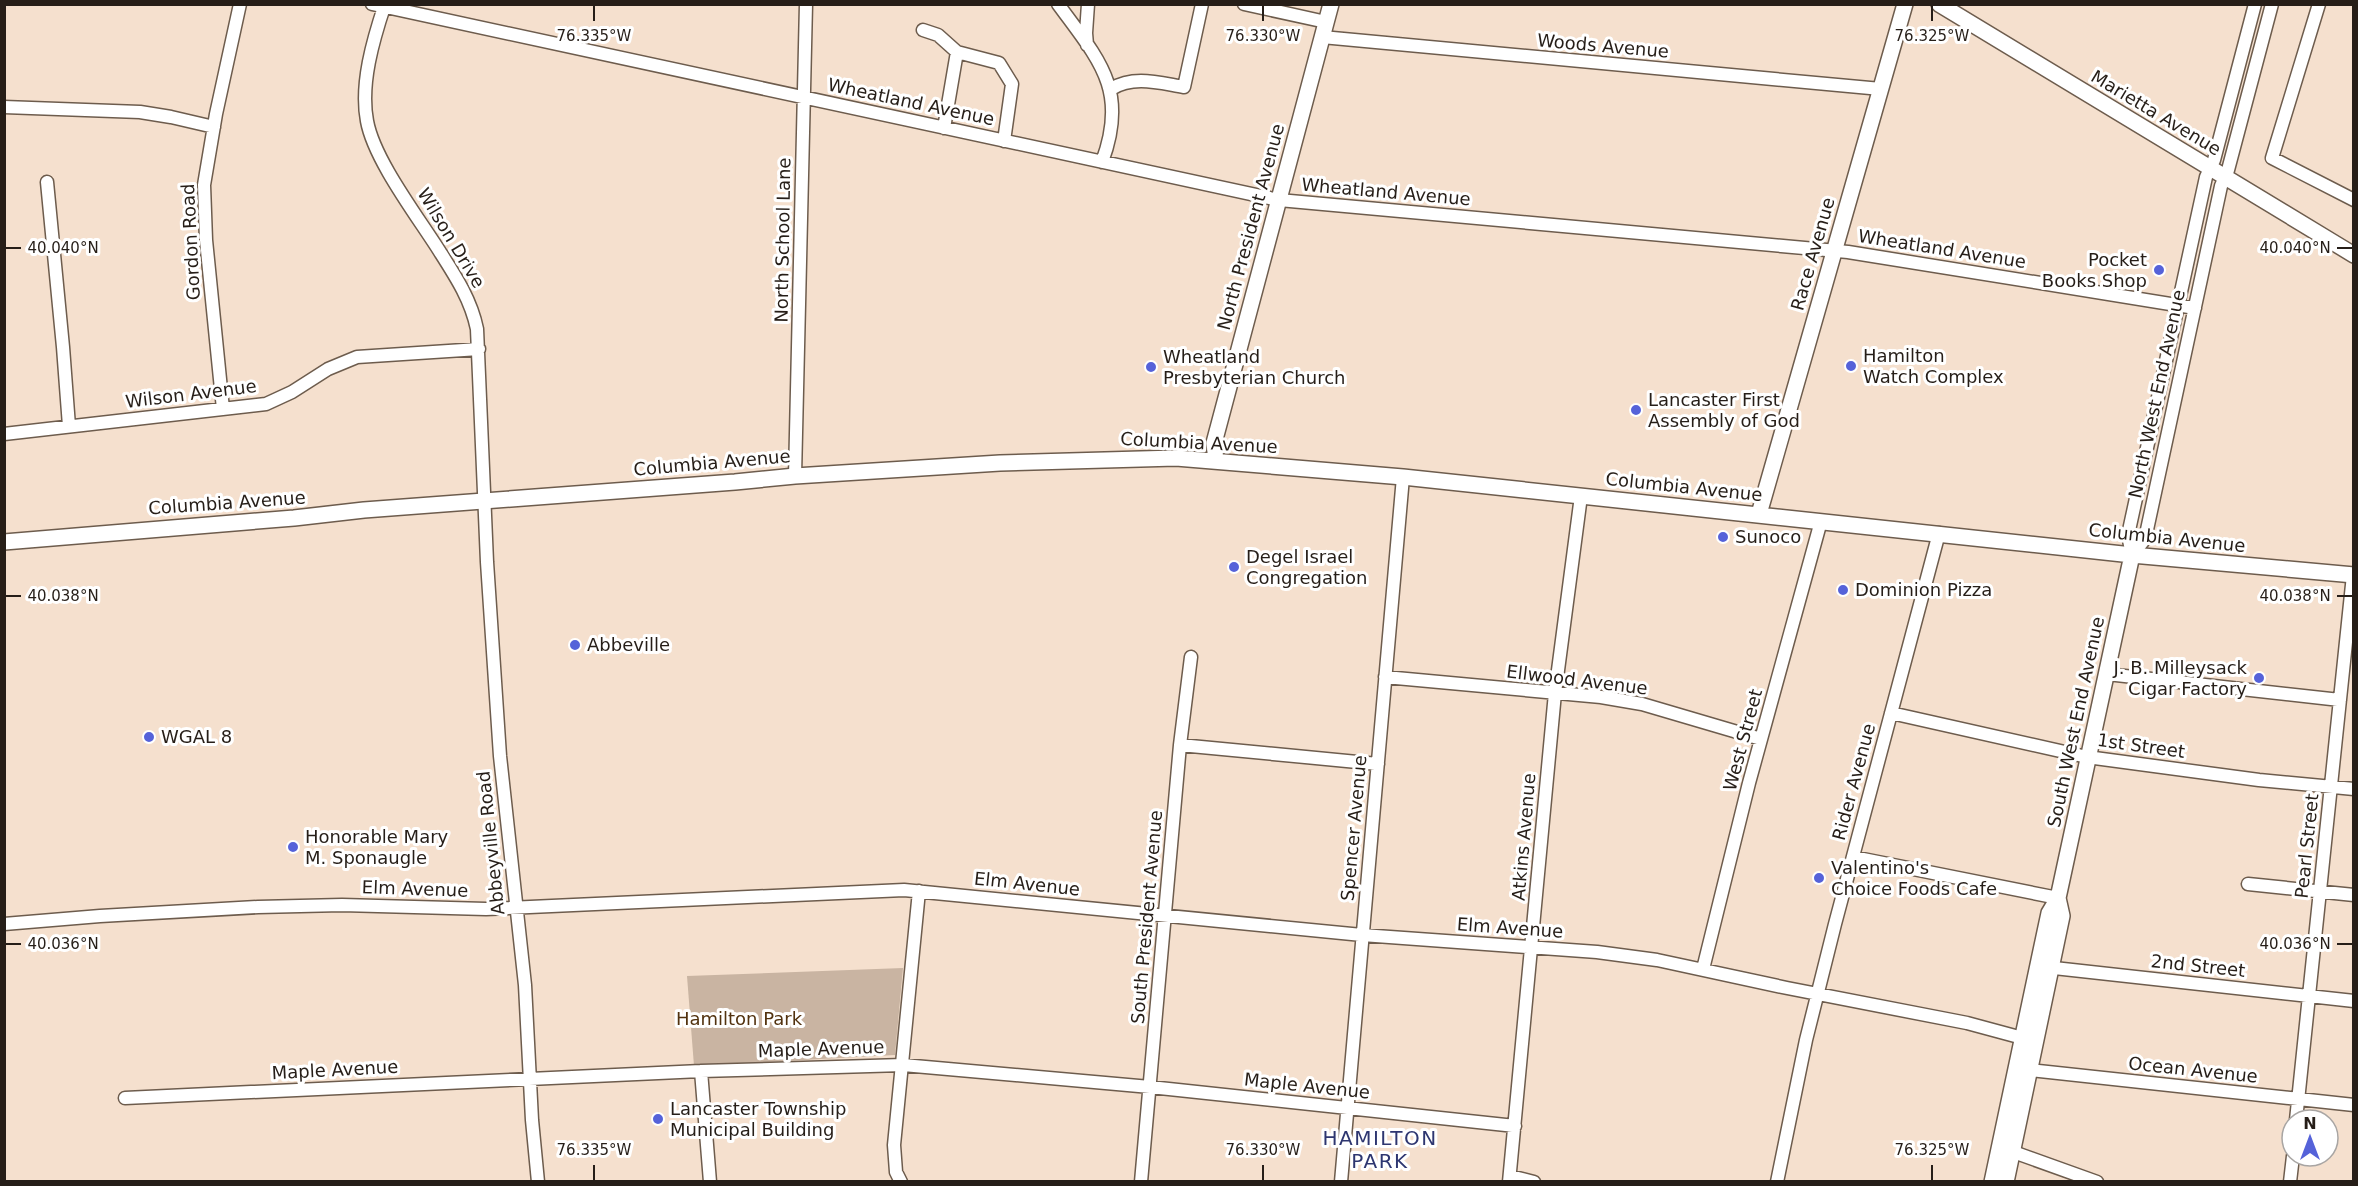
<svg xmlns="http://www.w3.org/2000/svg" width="2358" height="1186" viewBox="0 0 2358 1186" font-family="'DejaVu Sans',sans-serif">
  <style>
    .green { fill: #c9b4a2 }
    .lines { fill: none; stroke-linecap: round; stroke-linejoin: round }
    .minor-casing { stroke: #6d5c4d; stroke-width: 15 }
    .major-casing { stroke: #6d5c4d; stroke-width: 18 }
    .minor { stroke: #fff; stroke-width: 12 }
    .major { stroke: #fff; stroke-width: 15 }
    .ticks { fill: none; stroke: #261e18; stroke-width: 2 }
    .poi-dot { fill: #5562d9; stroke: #fff; stroke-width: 2 }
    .labels { text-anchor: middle; stroke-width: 6; stroke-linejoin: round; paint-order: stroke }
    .street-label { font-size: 18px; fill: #261e18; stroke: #fff }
    .poi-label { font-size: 18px; fill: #261e18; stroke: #fff; text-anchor: start }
    .park-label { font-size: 18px; fill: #52320f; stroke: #fff }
    .neighbourhood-label { font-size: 20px; letter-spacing: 1.5px; fill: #2e3670; stroke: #fff }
    .ticks-label { font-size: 15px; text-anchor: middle; fill: #261e18; stroke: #fff; stroke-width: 6; stroke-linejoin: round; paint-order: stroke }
  </style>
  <rect width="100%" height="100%" fill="#f5e0ce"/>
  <path class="green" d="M903,968L895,1055L694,1066L687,976Z"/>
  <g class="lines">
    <defs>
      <path id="minor" d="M372,4L1279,200L1848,252L2195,308
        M385,4C373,40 360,84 367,121C374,160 418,217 440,252C456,277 471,300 477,329L487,562L500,756L525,985L532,1120L538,1182
        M1058,4C1099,60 1129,90 1102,162
        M1244,4L1326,22
        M2319,4L2272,158L2354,200
        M923,30L938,35L957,52L999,63L1012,84L1004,141
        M1322,37L1881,89
        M1087,45L1086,33L1088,4
        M1111,89C1134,75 1159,83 1184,87L1202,4
        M4,107L140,112L171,117L214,127
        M944,128L957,52
        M47,182L63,347L69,426
        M223,409L206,240L204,185L216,114L240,4
        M4,434L266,404L292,392L328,369L357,357L479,349
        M795,476L806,4
        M2132,555L2145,539L2221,186L2228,170L2272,4
        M2132,555L2128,535L2206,177L2214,160L2255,4
        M2107,674L2340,700
        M1385,677L1601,697L1642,704L1761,739
        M1891,713L2087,757L2259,780L2354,789
        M1180,745L1378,764
        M1853,857L2058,898
        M2248,884L2354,895
        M4,924L100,916L258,907L342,905L486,909L904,890L1362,935L1597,952L1657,960L1787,988L1967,1023L2030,1040
        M2045,967L2354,1001
        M1703,969L1749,783L1821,521
        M2030,1070L2354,1105
        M701,1071L710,1182
        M125,1098L701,1071L903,1065L1150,1087L1515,1126
        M2296,1120L2353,575
        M2005,1149L2097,1182
        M1510,1176L1534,1182
        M901,1182L896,1172L894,1145L919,891
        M1141,1182L1180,745L1191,657
        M1341,1182L1403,477
        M1509,1182L1555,693L1581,496
        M1777,1182L1806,1040L1835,924L1939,533
        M2290,1182L2293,1156"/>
      <path id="major" d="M1939,4L2354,255
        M1216,461L1214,443L1331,4
        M1759,514L1905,4
        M4,542L294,518L364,510L735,482L795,476L1000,463L1176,458L1403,477L2132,555L2354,575
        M1992,1182L2049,913L2058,898L2132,555
        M2006,1182L2062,916L2058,898"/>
    </defs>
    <use href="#minor" class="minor-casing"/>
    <use href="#major" class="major-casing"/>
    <use href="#minor" class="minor"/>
    <use href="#major" class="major"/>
  </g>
  <path class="ticks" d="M594,6V21M1263,6V21M1932,6V21M6,248H21M2337,248H2352M6,596H21M2337,596H2352M6,944H21M2337,944H2352M594,1165V1180M1263,1165V1180M1932,1165V1180"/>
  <g class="poi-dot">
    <circle cx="2159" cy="270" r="6"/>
    <circle cx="1851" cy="366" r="6"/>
    <circle cx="1151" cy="367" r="6"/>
    <circle cx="1636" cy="410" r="6"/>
    <circle cx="1723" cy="537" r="6"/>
    <circle cx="1234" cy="567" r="6"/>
    <circle cx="1843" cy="590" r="6"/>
    <circle cx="575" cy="645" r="6"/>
    <circle cx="2259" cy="678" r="6"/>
    <circle cx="149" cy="737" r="6"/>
    <circle cx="293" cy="847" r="6"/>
    <circle cx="1819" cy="878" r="6"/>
    <circle cx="658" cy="1119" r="6"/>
  </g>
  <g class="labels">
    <g class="street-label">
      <text transform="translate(1603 46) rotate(5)" y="6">Woods Avenue</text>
      <text transform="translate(911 102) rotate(12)" y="6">Wheatland Avenue</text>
      <text transform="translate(2156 113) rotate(31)" y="6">Marietta Avenue</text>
      <text transform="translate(1386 192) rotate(5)" y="6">Wheatland Avenue</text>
      <text transform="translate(1251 227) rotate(-75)" y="6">North President Avenue</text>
      <text transform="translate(451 238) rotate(59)" y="6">Wilson Drive</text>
      <text transform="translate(783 240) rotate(-89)" y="6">North School Lane</text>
      <text transform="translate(191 242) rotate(-93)" y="6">Gordon Road</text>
      <text transform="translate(1942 249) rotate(9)" y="6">Wheatland Avenue</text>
      <text transform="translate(1813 254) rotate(-74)" y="6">Race Avenue</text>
      <text transform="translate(191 394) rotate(-7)" y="6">Wilson Avenue</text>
      <text transform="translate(2157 394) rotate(-78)" y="6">North West End Avenue</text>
      <text transform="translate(1199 443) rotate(3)" y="6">Columbia Avenue</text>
      <text transform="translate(712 463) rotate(-5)" y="6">Columbia Avenue</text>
      <text transform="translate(1684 487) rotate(6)" y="6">Columbia Avenue</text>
      <text transform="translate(227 503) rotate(-4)" y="6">Columbia Avenue</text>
      <text transform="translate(2167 538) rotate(6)" y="6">Columbia Avenue</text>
      <text transform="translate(1577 680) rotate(7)" y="6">Ellwood Avenue</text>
      <text transform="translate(2076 722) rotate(-78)" y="6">South West End Avenue</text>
      <text transform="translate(1743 740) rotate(-75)" y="6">West Street</text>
      <text transform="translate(2141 746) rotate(8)" y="6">1st Street</text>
      <text transform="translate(1854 782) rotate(-75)" y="6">Rider Avenue</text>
      <text transform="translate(1354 828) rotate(-85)" y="6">Spencer Avenue</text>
      <text transform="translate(1524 837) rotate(-85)" y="6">Atkins Avenue</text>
      <text transform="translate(491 843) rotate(-96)" y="6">Abbeyville Road</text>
      <text transform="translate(2307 846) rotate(-84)" y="6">Pearl Street</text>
      <text transform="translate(1027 884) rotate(6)" y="6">Elm Avenue</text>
      <text transform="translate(415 889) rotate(2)" y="6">Elm Avenue</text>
      <text transform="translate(1147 917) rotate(-85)" y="6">South President Avenue</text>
      <text transform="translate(1510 928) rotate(4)" y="6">Elm Avenue</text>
      <text transform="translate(2198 966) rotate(6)" y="6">2nd Street</text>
      <text transform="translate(821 1049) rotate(-2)" y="6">Maple Avenue</text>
      <text transform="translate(335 1070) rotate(-3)" y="6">Maple Avenue</text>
      <text transform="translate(2193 1070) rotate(6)" y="6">Ocean Avenue</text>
      <text transform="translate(1307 1086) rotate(6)" y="6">Maple Avenue</text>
    </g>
    <g class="poi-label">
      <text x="2147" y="266" text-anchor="end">Pocket<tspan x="2147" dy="21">Books Shop</tspan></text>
      <text x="1863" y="362">Hamilton<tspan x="1863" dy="21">Watch Complex</tspan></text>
      <text x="1163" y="363">Wheatland<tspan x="1163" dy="21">Presbyterian Church</tspan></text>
      <text x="1648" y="406">Lancaster First<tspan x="1648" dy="21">Assembly of God</tspan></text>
      <text x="1735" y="543">Sunoco</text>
      <text x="1246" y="563">Degel Israel<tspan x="1246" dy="21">Congregation</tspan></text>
      <text x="1855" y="596">Dominion Pizza</text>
      <text x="587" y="651">Abbeville</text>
      <text x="2247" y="674" text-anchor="end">J. B. Milleysack<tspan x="2247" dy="21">Cigar Factory</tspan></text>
      <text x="161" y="743">WGAL 8</text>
      <text x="305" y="843">Honorable Mary<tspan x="305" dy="21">M. Sponaugle</tspan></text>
      <text x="1831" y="874">Valentino's<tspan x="1831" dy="21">Choice Foods Cafe</tspan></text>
      <text x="670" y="1115">Lancaster Township<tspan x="670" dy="21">Municipal Building</tspan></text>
    </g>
    <g class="park-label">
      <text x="739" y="1025">Hamilton Park</text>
    </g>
    <g class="neighbourhood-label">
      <text x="1380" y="1145">HAMILTON<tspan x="1380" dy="23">PARK</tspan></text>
    </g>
  </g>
  <g class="ticks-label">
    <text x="594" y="41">76.335°W</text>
    <text x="1263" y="41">76.330°W</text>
    <text x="1932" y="41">76.325°W</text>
    <text x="63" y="253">40.040°N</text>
    <text x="2295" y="253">40.040°N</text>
    <text x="63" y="601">40.038°N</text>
    <text x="2295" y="601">40.038°N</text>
    <text x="63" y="949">40.036°N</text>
    <text x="2295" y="949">40.036°N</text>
    <text x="594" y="1155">76.335°W</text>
    <text x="1263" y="1155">76.330°W</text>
    <text x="1932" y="1155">76.325°W</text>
  </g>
  <rect width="2358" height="1186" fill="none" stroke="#261e18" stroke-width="12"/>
  <g transform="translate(2310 1138)"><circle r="28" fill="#ffffff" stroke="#a8a5a3" stroke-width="1.5"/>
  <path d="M0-4.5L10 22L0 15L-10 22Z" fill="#5562d9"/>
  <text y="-9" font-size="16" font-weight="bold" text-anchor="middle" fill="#261e18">N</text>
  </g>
</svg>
